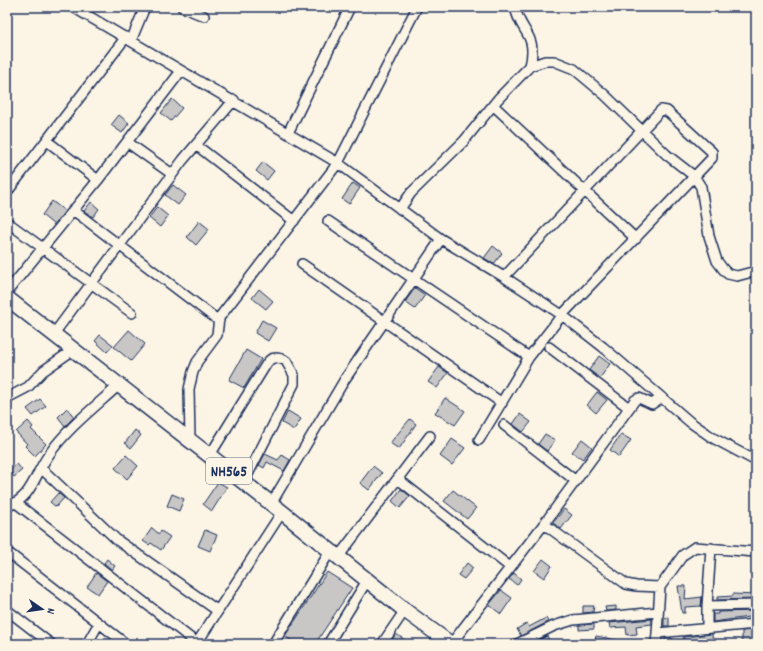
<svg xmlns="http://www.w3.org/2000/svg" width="763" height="651" viewBox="0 0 763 651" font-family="Dekko,sans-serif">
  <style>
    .building { fill: #c8c7c6; stroke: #1b2f5e }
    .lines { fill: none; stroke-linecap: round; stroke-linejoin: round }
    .minor-casing { stroke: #1b2f5e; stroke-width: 12 }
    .highway-casing { stroke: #1b2f5e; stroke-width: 17 }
    .minor { stroke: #fcf5e5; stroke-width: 9 }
    .highway { stroke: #fcf5e5; stroke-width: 14 }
    .labels { text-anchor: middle; stroke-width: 3; stroke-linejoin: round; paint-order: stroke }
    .shield { fill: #fcf5e5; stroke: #5e6a86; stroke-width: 1 }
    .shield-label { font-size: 15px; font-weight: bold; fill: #1b2f5e }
  </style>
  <rect width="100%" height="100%" fill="#fcf5e5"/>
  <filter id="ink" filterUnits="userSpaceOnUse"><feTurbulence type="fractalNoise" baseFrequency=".025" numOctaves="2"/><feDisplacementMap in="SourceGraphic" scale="8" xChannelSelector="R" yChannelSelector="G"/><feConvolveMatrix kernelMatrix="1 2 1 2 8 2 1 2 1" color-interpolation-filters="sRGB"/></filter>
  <g filter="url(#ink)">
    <path class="building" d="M172,99L182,108L171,121L161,113Z
      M119,115L129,123L122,133L111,125Z
      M263,162L274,171L267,180L256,171Z
      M353,183L360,188L349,204L342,199Z
      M173,185L186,195L178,205L165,195Z
      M52,201L65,211L54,225L42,215Z
      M91,202L99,209L93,217L84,211Z
      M157,207L168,216L160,227L149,218Z
      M199,221L209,229L196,245L187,237Z
      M493,246L502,253L494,264L484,258Z
      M415,288L425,295L415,309L405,302Z
      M259,289L273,301L266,309L252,298Z
      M262,320L276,328L268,341L255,333Z
      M129,330L145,344L131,361L114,347Z
      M100,335L113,345L107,352L95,341Z
      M246,350L261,359L244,388L229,380Z
      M599,356L610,364L600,378L589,370Z
      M439,367L448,373L437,388L428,382Z
      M597,392L607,400L596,413L587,405Z
      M445,398L465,411L455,425L435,413Z
      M40,399L46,406L33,416L27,409Z
      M67,408L74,417L65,426L58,417Z
      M288,411L301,419L294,430L282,423Z
      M520,414L531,422L523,432L513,424Z
      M410,419L416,424L399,449L390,443Z
      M28,421L33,427L31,429L46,444L35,456L25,446L27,444L16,432Z
      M135,430L141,435L131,448L125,443Z
      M545,434L555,440L547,451L538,444Z
      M621,434L631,440L619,457L610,450Z
      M452,439L465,448L452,465L440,456Z
      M582,439L592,447L583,459L572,452Z
      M265,454L278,460L282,455L290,460L284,471L267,462L264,468L259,465Z
      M126,455L138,466L127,479L115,468Z
      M17,464L22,470L14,477L9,471Z
      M373,466L382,473L369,490L360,483Z
      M218,482L227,487L212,511L203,504Z
      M401,489L410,496L400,508L392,501Z
      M453,490L476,508L467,519L444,501Z
      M58,493L64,498L56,507L50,502Z
      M172,494L184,499L179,511L167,506Z
      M564,509L572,515L561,529L553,523Z
      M152,528L159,534L161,531L170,537L161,550L151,543L149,545L143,541Z
      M205,530L217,535L210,551L198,546Z
      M107,559L115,566L112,570L104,563Z
      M543,559L552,566L544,578L534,571Z
      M467,563L473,568L464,579L458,575Z
      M327,572L352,588L315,644H296L285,636Z
      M96,573L107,581L98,594L87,587Z
      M514,573L521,579L517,585L509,579Z
      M678,586H686L685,599L702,597L701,606L685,607V613H682Z
      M501,590L512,598L501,614L489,605Z
      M733,594L756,595V599L717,600V597L733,596Z
      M583,606H594L593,612L583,613Z
      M616,606V610L606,611L605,607Z
      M756,611V616L713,622V614H718V612Z
      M669,617V626H664V618Z
      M546,618L548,622L521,636L517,629L527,623L529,627Z
      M652,619V624L636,626L637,634L627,635L626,627L610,628L609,623Z
      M594,624V629L579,630V625Z
      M754,630L755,644H742V631Z
      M396,634L411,644H389Z
      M712,634L713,644H701V640L684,643L683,637Z
      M547,636L550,642L545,644H531Z
      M596,636L621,641L620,644H594Z
      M665,638H672V644H665Z"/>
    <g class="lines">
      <defs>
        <path id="minor" d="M73,7L338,163L441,239L504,277L562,315L603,347L690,422L713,438L756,461
          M182,7L204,16
          M131,41L145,7
          M530,66L545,61H554L574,69L605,95L667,155L694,176L701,187L709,236L717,261L723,269L728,274L737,276L756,271
          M493,105L636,239
          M288,133L350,7
          M47,141L98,180
          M127,142L172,174
          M196,145L294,221
          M7,192L126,37
          M400,209L411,193L464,141L498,99L530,66C538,33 520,33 515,7
          M73,210L219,321
          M328,221L529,357
          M7,222L132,313
          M302,264L502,403
          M7,292L98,180L181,71
          M53,335L183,160L234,100
          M549,347L629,408
          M7,398L28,387L43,371L73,350
          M504,425L576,481
          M190,440L189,389L193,372L197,362L217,335L219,318L338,163L417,7
          M479,440L529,357L562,315L712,158V152L667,111L661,110L504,277
          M210,455L267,363C272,356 278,357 286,361L294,375V384L244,482
          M41,468L117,540L218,611
          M398,479L510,567
          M16,503L198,644
          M271,504L345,379L441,239
          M7,506C31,500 35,474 48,456C66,429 95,407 119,385
          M544,524L626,584L636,586L660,587
          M711,548L707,606L756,605
          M10,554L126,644
          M339,556L430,436
          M7,610L51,644
          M707,628V606
          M657,633L660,587L683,555L695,547L755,552
          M197,643L282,512
          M87,644L99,623
          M273,644L331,550
          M328,644L368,579
          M382,644L405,610
          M451,644L544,524L635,400L639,398L652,404L661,398
          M517,644L554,626L573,620L658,612
          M656,644L657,633L756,624"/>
        <path id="highway" d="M7,298L282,512L407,612L451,644"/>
      </defs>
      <use href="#minor" class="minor-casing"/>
      <use href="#highway" class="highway-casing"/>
      <use href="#minor" class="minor"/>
      <use href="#highway" class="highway"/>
    </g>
  </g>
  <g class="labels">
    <rect class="shield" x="206" y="458" width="46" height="26" rx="3"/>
    <g class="shield-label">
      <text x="229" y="476">NH565</text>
    </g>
  </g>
  <rect width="763" height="651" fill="none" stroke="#fcf5e5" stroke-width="24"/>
  <rect x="12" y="12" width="739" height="627" fill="none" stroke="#1b2f5e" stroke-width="1.5" filter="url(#ink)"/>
  <g transform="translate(42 609) rotate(103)" stroke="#fcf5e5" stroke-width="3" paint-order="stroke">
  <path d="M0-3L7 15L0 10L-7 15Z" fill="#1b2f5e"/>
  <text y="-6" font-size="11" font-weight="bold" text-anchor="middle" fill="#1b2f5e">N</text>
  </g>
</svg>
